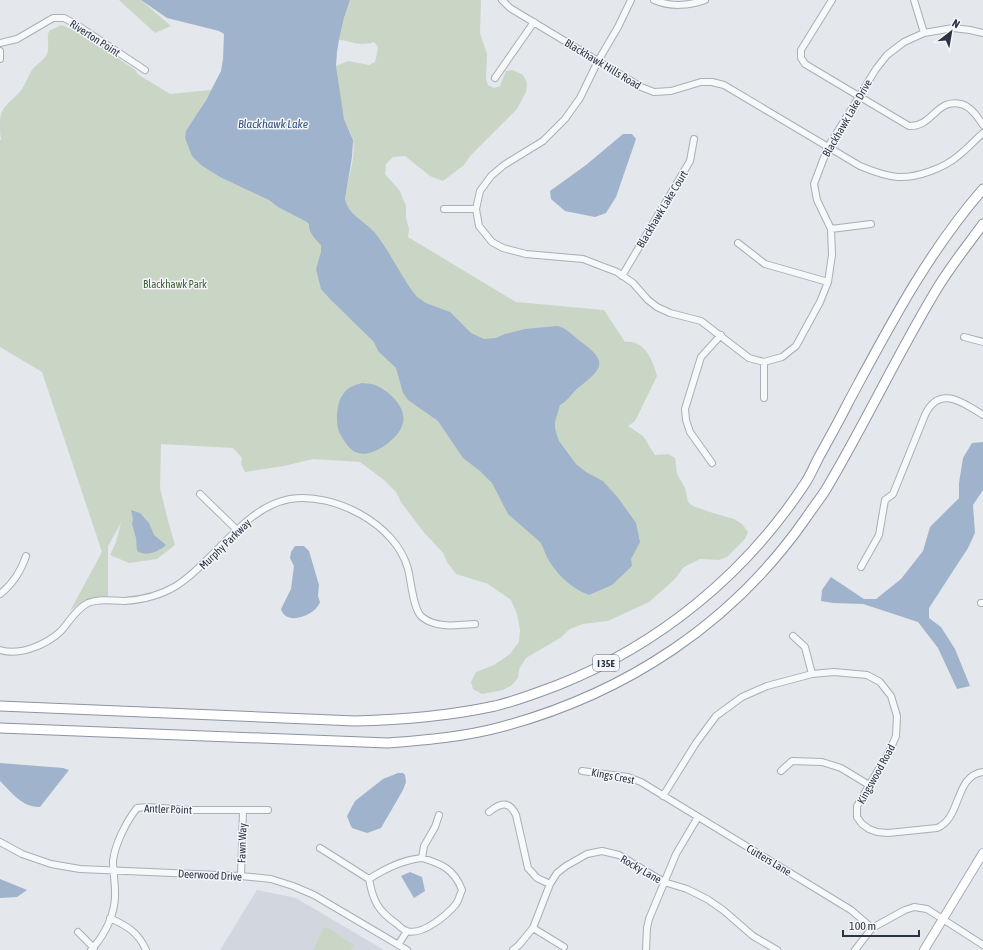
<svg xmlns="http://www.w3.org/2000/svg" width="983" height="950" viewBox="0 0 983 950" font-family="'Asap Condensed',sans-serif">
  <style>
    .built { fill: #d2d6de }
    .green { fill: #c9d6c5 }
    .water { fill: #9fb4cc }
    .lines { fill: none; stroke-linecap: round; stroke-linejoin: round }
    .minor-casing { stroke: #a9aeb7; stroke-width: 8 }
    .major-casing { stroke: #a3abb8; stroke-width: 10 }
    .highway-casing { stroke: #8b94a3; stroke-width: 11 }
    .minor { stroke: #f7f8fa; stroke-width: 6 }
    .major { stroke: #fff; stroke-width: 8 }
    .highway { stroke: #fff; stroke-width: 9 }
    .labels { text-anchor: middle; stroke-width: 3; stroke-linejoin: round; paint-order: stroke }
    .shield { fill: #f4f6f9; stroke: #676e7b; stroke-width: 1 }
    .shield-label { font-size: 10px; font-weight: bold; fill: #2b3445 }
    .street-label { font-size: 11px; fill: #2b3445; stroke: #f4f6f9 }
    .park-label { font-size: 11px; fill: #3f6138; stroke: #f4f6f9 }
    .water-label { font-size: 12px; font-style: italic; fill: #34527a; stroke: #f4f6f9 }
  </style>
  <rect width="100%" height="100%" fill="#e4e7ec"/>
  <path class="built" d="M257,890L296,898L384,950H220Z"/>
  <path class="green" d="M119,0H141L171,26L155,33Z
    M350,0H481L480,33L487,54L486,79L488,85L494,88L500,86L506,71L513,70L523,75L527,83L526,92L517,109L471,155L464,165L443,181L430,176L405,156L393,157L386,164L385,174L400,191L403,199L406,206V218L409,229L408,237L516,302L604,310L625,342C644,339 653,360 657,376L635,421L628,426L643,436L655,455L668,454L675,458L677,474L685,488L688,502L693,506L713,513L734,519L742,524L748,532L745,539L727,557L719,560L700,559L684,567L674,580L649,602L608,621L583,624L570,629L560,638L526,658L519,669L518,678L512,685L503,690L482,694L473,689L471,682L476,672L494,665L510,654L519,642L520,630L517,614L511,600L488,584L456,574L447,562L443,553L422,530L401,502L396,492L384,480L360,462L313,459L284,466L245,472L241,464L242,458L233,448L161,444L160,488L167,517L175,545L157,559L129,563L110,555L116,542L121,523L108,546V596C90,597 84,600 70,611L102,552L42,372L0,347V141L1,139C0,134 0,129 0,124C0,104 12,103 22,89C26,83 28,76 32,70C36,64 44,61 47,54C50,46 46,39 49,31L61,25C88,34 111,54 135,70L139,75L170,94L211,90L199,111L345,199C347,182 356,158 353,141C352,133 346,126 344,118C339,101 338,83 336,66L348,61L369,65L375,62L377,53L378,47L374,42C358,47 353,41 339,40L344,18Z
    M327,927L354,945L351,950H313L323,929Z"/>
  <path class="water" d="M141,0H350L344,18L339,40L337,52L336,66L344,119L353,140L352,157L345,199C348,215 365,221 375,233C391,253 401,277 417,297L426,303L450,312L471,333L484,339L496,338L505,334L525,329L557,326C567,328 572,335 580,341C609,362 603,368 578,388C572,393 567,402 560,405L555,422V429L559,441L576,464L586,472L603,481L619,499L636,523L640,542L631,559L632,566L612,585L589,595C571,588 558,576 548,559C545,554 544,548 540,542L508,514L492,483L480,471L463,458L438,421L408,400L403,393L396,368L378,351L374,342L330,299L321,289L316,269L321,252V245C316,240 308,232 309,224L307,222L278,207L269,200L220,177L201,165L192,156L185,138L186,131L206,100L221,71L223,59L224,34L219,31L167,18Z
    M623,134H632L636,139L616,197L606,213L595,217L565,211L551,199L550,191L586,165Z
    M362,383C367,384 373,383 377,386C391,392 409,410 402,426C398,439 372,458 358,453C349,450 345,442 340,434C335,424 336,402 344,393C348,387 355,385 362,383Z
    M983,442V490L973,505L975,533L968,548L929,608V618L941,627L955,649L970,686L957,689L938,648L918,622L863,604L833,603L821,601L822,590L831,577L864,599H876L901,579L923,551L930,527L959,498V483L963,458L972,443Z
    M131,510L140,513L149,523L154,535L166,545C158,552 146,557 137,551L136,538L132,524L133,519Z
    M295,546H304L309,551L319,585L318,596L320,602C316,615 286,627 281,609L291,589L294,566L290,558L291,552Z
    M0,763L63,768L69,770L40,807C23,808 11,792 0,781Z
    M398,773H403L405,775L406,782L403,790L381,828L367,833L352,828L350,824L347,816L355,801L383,779Z
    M410,872L422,877L425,891L414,898L401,876Z
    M0,879L27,890L17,897L0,898Z"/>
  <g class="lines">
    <defs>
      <path id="minor" d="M502,0L510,8L641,87L654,92L671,91L701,82H712L724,85L860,166C872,171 885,176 898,177C917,178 944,168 958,156C967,149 975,140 983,133
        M631,0L618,27L598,61L580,98L565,119L543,141L504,165L491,176L480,191L476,209L479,226L492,242L503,248L526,254L583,259L617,272L633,283L648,300L657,307L670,313L701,321L749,358L764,362L782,357L796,346L820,302L828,282L832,255L831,229L817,200L814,184L828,147L876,69L887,55L904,42L924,33L953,28L970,30L983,33
        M654,0C670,7 689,6 705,0
        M832,0L801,50V58L805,64L909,126C933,127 936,98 961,104C970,106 978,117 983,125
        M914,0L924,33
        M0,43L17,39L53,18H64L77,25L145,70
        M0,51V59
        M495,78L534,22
        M444,209H476
        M831,229L871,224
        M738,243L765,264L828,282
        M622,276L690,161L694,139
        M964,337L983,342
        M764,362V398
        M712,463L690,432L686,420L685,409L701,357L721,335
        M200,494L237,530
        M861,567L879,535L885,500L893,494L925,415C939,384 964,403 983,415
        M0,594C13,584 21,571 26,556
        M981,603H983
        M793,636L805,647L812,674
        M0,650C20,656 46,645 61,631C70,621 76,609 88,603C100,598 112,601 124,601C141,600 161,595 176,586C214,562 244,507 290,499C334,492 396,524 408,569C411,580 413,610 422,617C437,629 458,625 475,624
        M582,771L628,777L641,782L851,910L872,928
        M781,771L792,761L822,762L841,768L869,785
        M663,796L696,743L716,716L742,697L767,686L812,674L834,672L867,675L880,682L891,696L897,716L896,736L890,750L857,806V817L862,824L869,829L877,832L888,833L937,828C962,818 954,776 983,772
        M489,812C500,803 509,800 516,815L528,868L537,878L550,884
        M0,842L22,854L51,864L80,869L241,876L271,879L293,886L314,895L407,950
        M320,848L369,879
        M422,858C442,864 454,869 462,890C460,894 459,900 456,904C447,915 422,936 407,931C403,930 399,926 397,924C378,911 373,901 369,879C386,868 402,860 422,858Z
        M422,858L424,846L435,827L439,815
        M241,876L243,811
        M110,918C127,926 138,932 146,950
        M533,928L564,947
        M78,932L94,948
        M398,945L407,931
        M91,950C105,935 116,913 115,892C115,882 113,871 113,861C115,844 126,822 137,808L147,807L190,810H268
        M513,950L519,945L533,928L550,884L557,873L566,866L587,854L602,851L619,855L664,882L687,889L707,899L723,910L753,936L777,950
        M646,950L647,928L649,919L676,854L698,817
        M855,950L872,928L905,910L914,907L927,909L983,945"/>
      <path id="major" d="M924,950L983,853"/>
      <path id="highway" d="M0,706L355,721C403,720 448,716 495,706C516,701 537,693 558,685C659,645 746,574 806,482C811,474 815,464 820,455C830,437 840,419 849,401C889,327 928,252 983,189
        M0,728L388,743C426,740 464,737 501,727C625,694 732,624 806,518C812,509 819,500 825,491C864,426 896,357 935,292C949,268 967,246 983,224"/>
    </defs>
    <use href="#minor" class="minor-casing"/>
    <use href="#major" class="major-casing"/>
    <use href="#highway" class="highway-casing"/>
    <use href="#minor" class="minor"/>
    <use href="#major" class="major"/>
    <use href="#highway" class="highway"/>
  </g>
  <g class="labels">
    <rect class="shield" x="593" y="655" width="26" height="16" rx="3"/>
    <g class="shield-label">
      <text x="606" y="667">I 35E</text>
    </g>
    <g class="street-label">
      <text transform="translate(95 38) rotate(33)" y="4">Riverton Point</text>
      <text transform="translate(603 64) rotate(31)" y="4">Blackhawk Hills Road</text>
      <text transform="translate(847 118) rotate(-60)" y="4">Blackhawk Lake Drive</text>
      <text transform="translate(662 209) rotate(-59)" y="4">Blackhawk Lake Court</text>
      <text transform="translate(225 544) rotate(-44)" y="4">Murphy Parkway</text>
      <text transform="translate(876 774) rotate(-61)" y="4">Kingswood Road</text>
      <text transform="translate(613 776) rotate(11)" y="4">Kings Crest</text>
      <text transform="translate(168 809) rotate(2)" y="4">Antler Point</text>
      <text transform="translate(242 843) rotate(-88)" y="4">Fawn Way</text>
      <text transform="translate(769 860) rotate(31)" y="4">Cutters Lane</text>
      <text transform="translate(641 869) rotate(30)" y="4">Rocky Lane</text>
      <text transform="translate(210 875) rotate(3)" y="4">Deerwood Drive</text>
    </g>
    <g class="park-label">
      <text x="175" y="288">Blackhawk Park</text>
    </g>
    <g class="water-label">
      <text x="273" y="128">Blackhawk Lake</text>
    </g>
  </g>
  <g transform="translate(951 32) rotate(31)" stroke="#f4f6f9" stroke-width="3" paint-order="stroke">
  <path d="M0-3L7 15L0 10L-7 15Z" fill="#2b3445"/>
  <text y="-6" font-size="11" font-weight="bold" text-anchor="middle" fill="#2b3445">N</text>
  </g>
  <path d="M843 930v6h76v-6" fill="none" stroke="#2b3445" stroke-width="2"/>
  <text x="849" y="930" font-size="12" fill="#2b3445" stroke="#f4f6f9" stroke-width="3" paint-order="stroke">100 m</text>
</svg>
